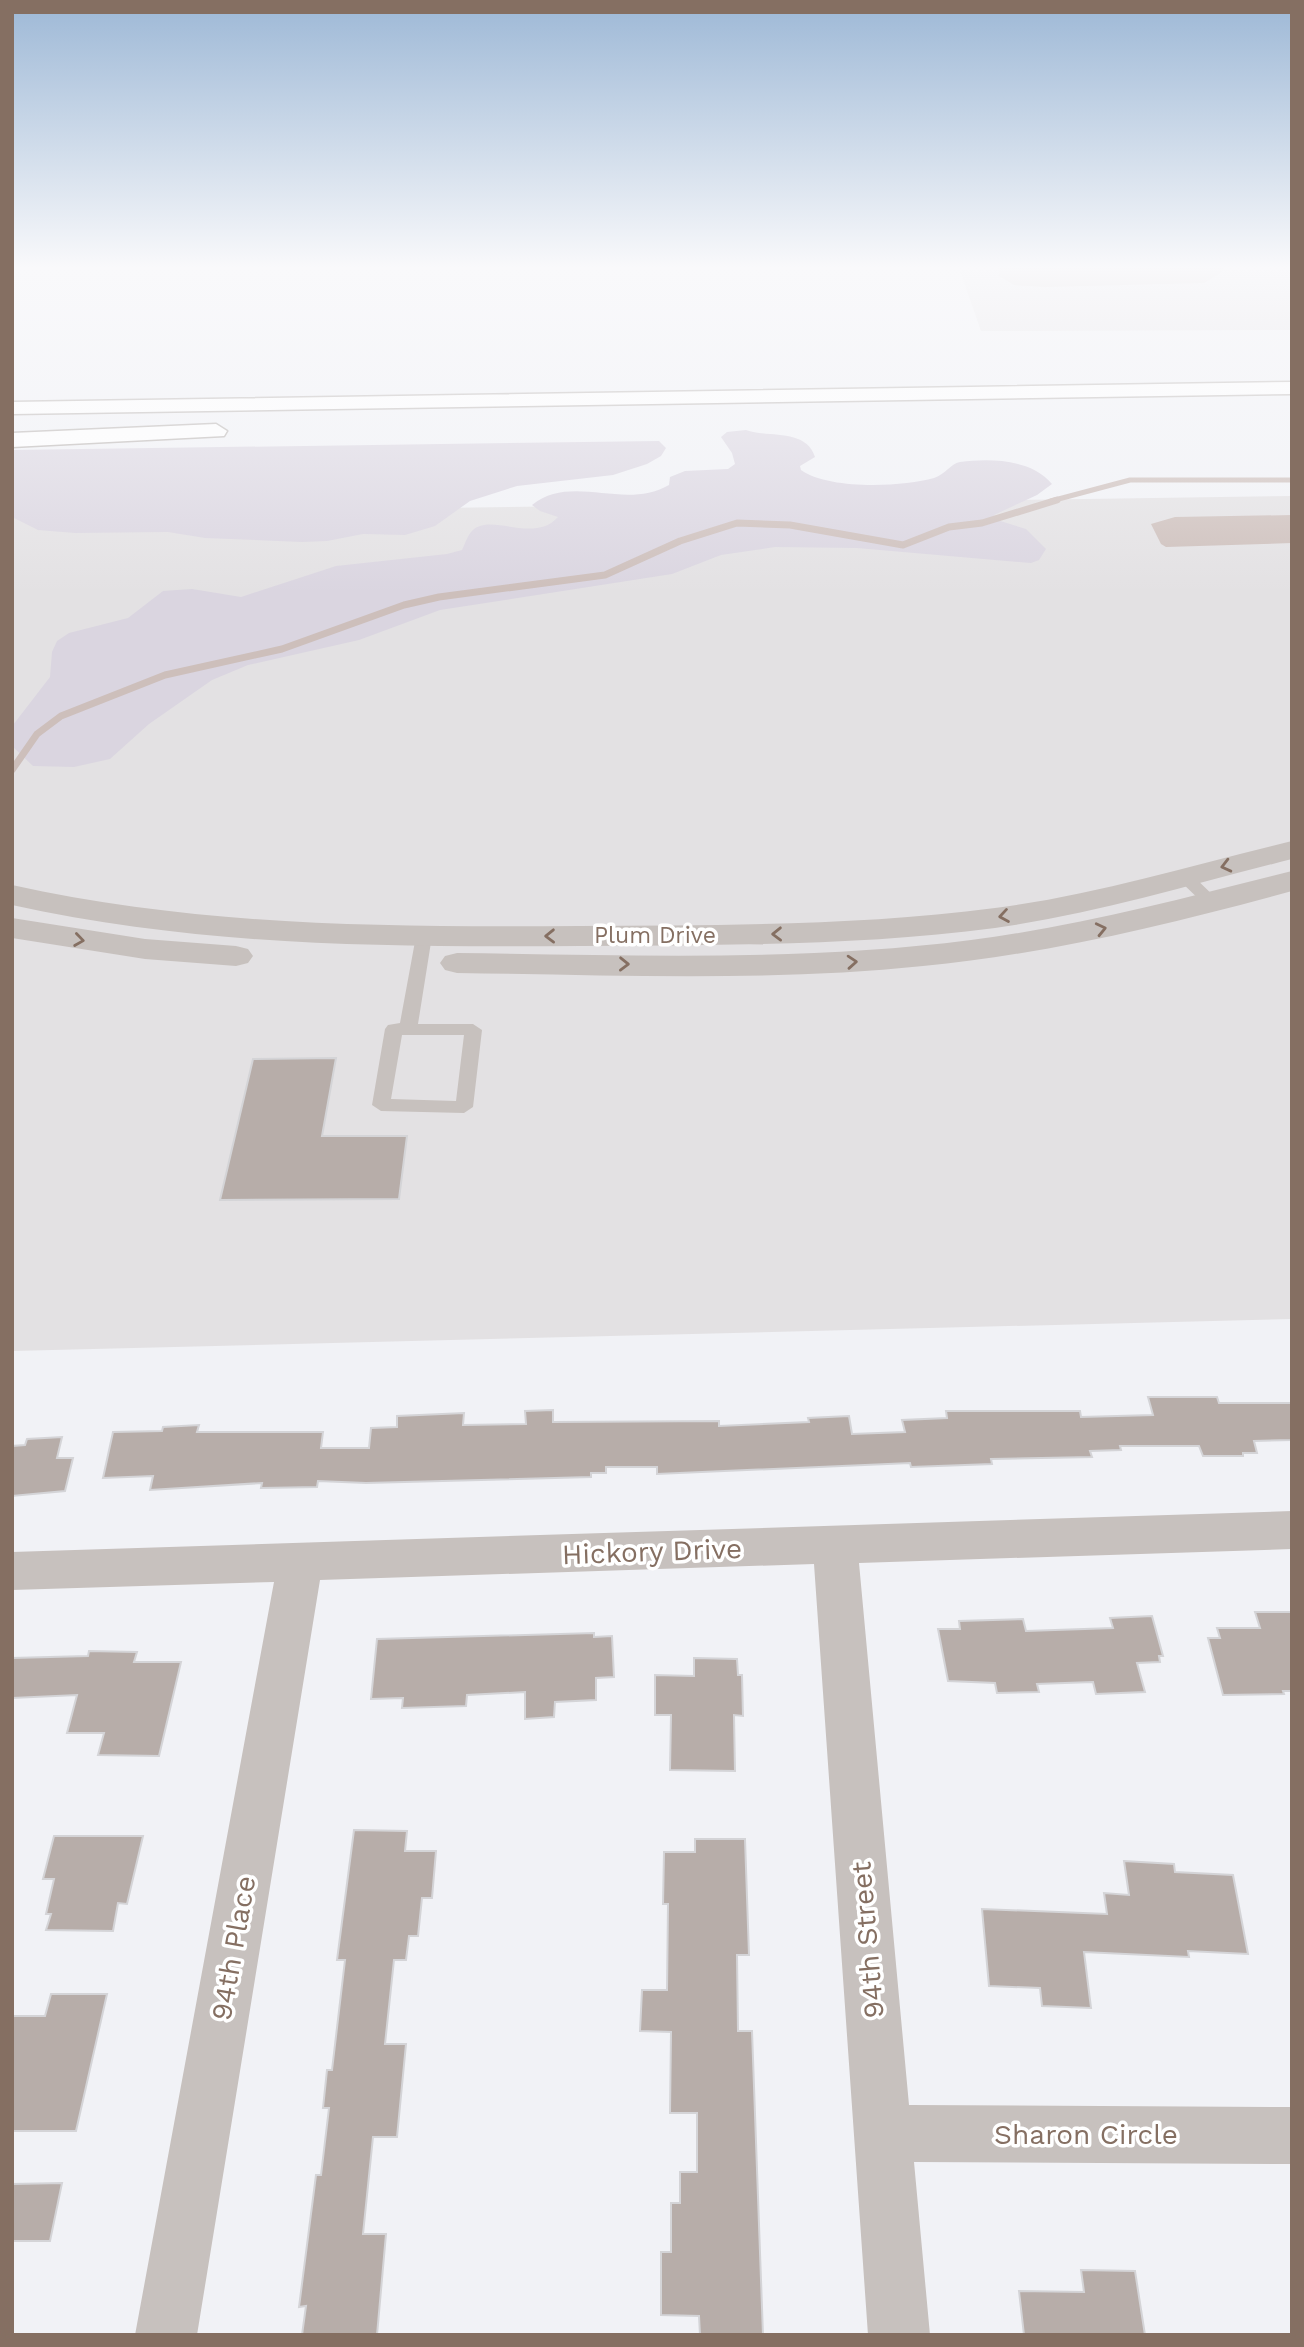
<svg xmlns="http://www.w3.org/2000/svg" width="1304" height="2347" viewBox="0 0 1304 2347" font-family="'Work Sans',sans-serif">
  <style>
    .built { fill: #e3e1e3 }
    .green { fill: #dad5e0 }
    .water { fill: #cdbfbb }
    .lines { fill: none; stroke-linecap: round; stroke-linejoin: round }
    .stream-far1 { stroke: #cdbfbb; stroke-width: 5 }
    .stream { stroke: #cdbfbb; stroke-width: 7 }
    .building { fill: #b7ada9; stroke: #d4d4d7; stroke-width: 2 }
    .motorway-casing { stroke: #b9b4b1; stroke-width: 3 }
    .service { fill: #c7c1be; fill-rule: evenodd }
    .minor { fill: #c7c1be; fill-rule: evenodd }
    .tertiary { fill: #c7c1be; fill-rule: evenodd }
    .motorway { fill: #fff; fill-rule: evenodd }
    .oneway { stroke: #856f62 }
    .labels { text-anchor: middle; stroke-width: 7; stroke-linejoin: round; paint-order: stroke }
    .street-label { font-size: 23px; fill: #856f62; stroke: #fff }
    .near-street-label { font-size: 28px; fill: #856f62; stroke: #fff }
  </style>
  <rect width="100%" height="100%" fill="#f1f2f6"/>
  <path class="built" d="M958,265H1292V330L981,331Z
    M1292,496V1319L12,1351V514Z"/>
  <path class="green" d="M746,430C768,438 806,428 815,457L800,466L801,470C829,490 902,487 934,478C946,474 950,464 960,462C990,458 1032,459 1052,484L1037,495L994,515L997,520L1026,529L1046,549L1039,560L1031,563L857,548L775,547L721,555L672,574L440,610L359,640L248,665L212,680L149,724L110,759L74,767L33,766L12,746L13,725L50,677L52,652L57,641L69,633L128,618L163,591L192,589L241,597L336,566L447,554L462,550C465,544 468,534 473,530C492,513 534,544 558,517L540,511L532,505C572,473 624,511 669,485L670,477L685,471L728,469L735,464L732,453L721,437L727,432Z
    M659,441L666,448L661,456L647,464L613,475L517,486L470,501L435,526L405,535L363,534L327,541L302,542L205,538L168,532L75,533L38,530L12,517V450Z"/>
  <path class="water" d="M998,265H1214L1225,270L1204,283L1045,287L1014,285L999,276Z
    M1292,515V543L1166,547L1161,544L1151,524L1175,517Z"/>
  <g class="lines">
    <path class="stream-far1" d="M1051,501L1130,480H1292"/>
    <path class="stream" d="M12,770L37,734L61,716L165,675L282,649L404,605L439,597L605,575L680,541L737,523L790,525L903,545L949,527L982,523L1057,500"/>
  </g>
  <path class="building" d="M336,1058L322,1136H407L399,1199L220,1200L253,1059Z
    M1148,1397H1217L1219,1403H1292V1440L1254,1441L1257,1453H1243V1456H1203L1199,1446H1120L1121,1450L1090,1451L1092,1457L991,1459L992,1464L911,1467L910,1463L657,1474V1467H606V1473H591V1477L366,1483L318,1481L317,1487L261,1488L262,1483L150,1490L153,1476L103,1478L113,1432L162,1431L163,1427L199,1425L197,1432H323L321,1448H369L371,1428L397,1427V1416L464,1413L463,1425L526,1424L525,1411L553,1410V1422L719,1421V1426L809,1422L808,1418L849,1416L852,1434L905,1432L902,1420L947,1418L946,1411H1080L1081,1417L1153,1415Z
    M62,1437L57,1458H73L65,1491L12,1496V1446L25,1445L27,1439Z
    M1255,1612H1292V1691H1283L1284,1694L1223,1695L1208,1638H1220L1217,1628H1260Z
    M1152,1616L1163,1656H1159L1160,1662L1137,1663L1145,1692L1096,1694L1093,1682L1037,1684L1039,1692L997,1693L995,1683L948,1681L938,1629H960L959,1621L1023,1619L1026,1631L1113,1628L1110,1618Z
    M594,1633V1637L612,1636L614,1677L596,1678V1700L555,1702L554,1717L525,1719V1692L467,1695L466,1706L402,1708L403,1698L371,1699L377,1639Z
    M89,1651L137,1652L134,1662H181L159,1756L98,1755L104,1733H67L77,1695L12,1698V1658L88,1656Z
    M694,1658L737,1659L738,1675H742L743,1716L734,1715L735,1771L670,1770L671,1715H655V1675L694,1676Z
    M354,1830L407,1831L405,1851H436L432,1898H422L418,1936H409L406,1960H394L385,2044H406L397,2137H373L363,2234H386L377,2335H302L306,2306L299,2307L316,2175H321L329,2108H323L327,2070H332L345,1960H337Z
    M54,1836H143L127,1904L118,1903L113,1931L46,1930L51,1914H46L54,1879H43Z
    M695,1839H745L749,1955H737L738,2031H752L763,2335H700L699,2316L661,2315V2252H671V2203H680V2172H697V2113H670L671,2032L640,2031L642,1990H667L668,1904H663L664,1852H695Z
    M1124,1861L1174,1864L1175,1872L1233,1875L1248,1954L1188,1951L1189,1957L1084,1952L1091,2008L1042,2006L1040,1988L989,1986L982,1909L1107,1914L1104,1893L1129,1895Z
    M51,1994H107L76,2131H12V2016H45Z
    M62,2183L50,2241H12V2184Z
    M1081,2270L1135,2271L1145,2335H1024L1019,2291L1084,2292Z"/>
  <g class="lines">
    <defs>
      <path id="motorway" d="M1292,382V394L12,414V402Z
        M216,424L227,431L224,436L12,447V433Z"/>
    </defs>
    <use href="#motorway" class="motorway-casing"/>
    <path class="service" d="M1185,872L1191,874L1218,900V906H1206L1179,880L1177,877Z
      M424,931L432,936L418,1024H473L482,1030L473,1107L464,1113L381,1111L372,1105L385,1029L388,1025L400,1023L416,936ZM402,1035H464L456,1101L391,1099Z"/>
    <path class="minor" d="M1292,1511V1549L859,1563L909,2105L1290,2107L1292,2164L914,2162L930,2335H868L814,1564L320,1580L197,2335H135L274,1582L12,1590V1552Z"/>
    <path class="tertiary" d="M1292,841V859C1193,884 1095,914 995,928C858,946 718,945 580,946C385,947 204,947 12,905V885C202,927 387,927 580,926C718,925 857,926 995,908C1095,895 1193,865 1292,841Z
      M1292,871V891C1171,924 1048,954 923,966C768,982 612,975 457,973L445,970L440,963L445,956L457,953C628,955 800,962 971,940C1080,926 1185,898 1292,871Z
      M12,918L145,939L236,946L248,949L253,956L248,963L236,966L145,959L12,938Z"/>
    <use href="#motorway" class="motorway"/>
  </g>
  <defs><path id="oneway-chevron" d="M-2-3.5L2.5 0L-2 3.5" fill="none" stroke-width="1.6" stroke-linecap="round" stroke-linejoin="round" transform="scale(1.75)"/></defs>
  <g class="oneway">
    <use href="#oneway-chevron" transform="translate(1226 866) rotate(166)"/>
    <use href="#oneway-chevron" transform="translate(1004 916) rotate(171)"/>
    <use href="#oneway-chevron" transform="translate(1101 929) rotate(-13)"/>
    <use href="#oneway-chevron" transform="translate(777 934) rotate(179)"/>
    <use href="#oneway-chevron" transform="translate(550 936) rotate(179)"/>
    <use href="#oneway-chevron" transform="translate(79 940) rotate(8)"/>
    <use href="#oneway-chevron" transform="translate(852 962) rotate(-4)"/>
    <use href="#oneway-chevron" transform="translate(624 964) rotate(1)"/>
  </g>
  <linearGradient id="sky" x2="0" y2="1"><stop stop-color="#9db8d6"/><stop offset="0.45" stop-color="#f9f9fb"/><stop offset="1" stop-color="#f9f9fb" stop-opacity="0"/></linearGradient>
  <rect width="1304" height="594" fill="url(#sky)"/>
  <g class="labels">
    <g class="street-label">
      <text x="655" y="943">Plum Drive</text>
    </g>
    <g class="near-street-label">
      <text transform="translate(652 1551) rotate(-2)" y="10">Hickory Drive</text>
      <text transform="translate(867 1940) rotate(-95)" y="10">94th Street</text>
      <text transform="translate(233 1948) rotate(-80)" y="10">94th Place</text>
      <text x="1086" y="2144">Sharon Circle</text>
    </g>
  </g>
  <rect width="1304" height="2347" fill="none" stroke="#856f62" stroke-width="28"/>
</svg>
